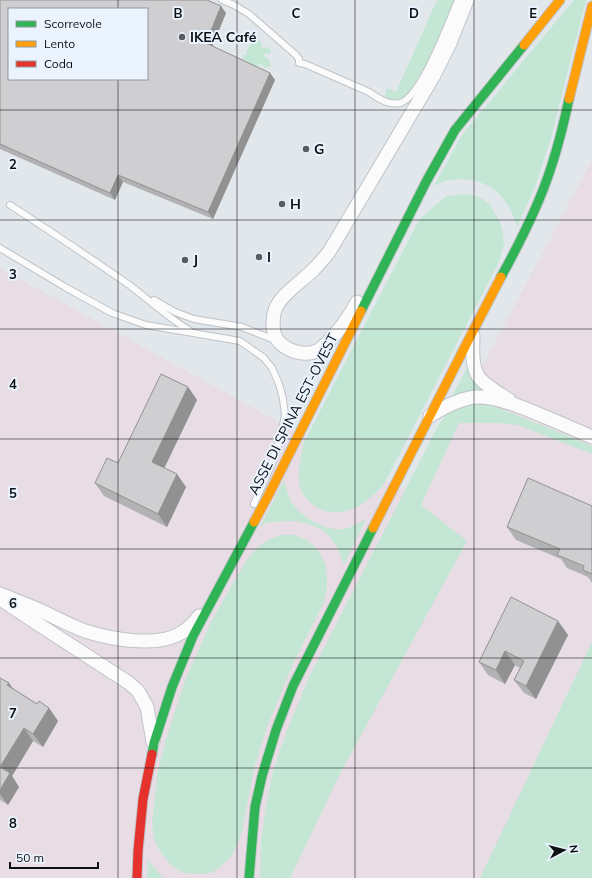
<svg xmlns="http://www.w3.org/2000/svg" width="592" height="878" viewBox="0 0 592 878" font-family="Mulish,sans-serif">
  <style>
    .industrial { fill: #e8dde5 }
    .green { fill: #c4e6d4 }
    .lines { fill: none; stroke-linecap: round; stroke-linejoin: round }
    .lane-casing { stroke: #bfc3c7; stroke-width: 8 }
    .street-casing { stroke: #bfc3c7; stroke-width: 15 }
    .fast-casing { stroke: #bfc3c7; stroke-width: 11 }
    .slow-casing { stroke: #bfc3c7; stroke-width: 11 }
    .jam-casing { stroke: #bfc3c7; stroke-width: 11 }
    .lane { stroke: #fbfbfc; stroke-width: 6 }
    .street { stroke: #fbfbfc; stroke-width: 13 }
    .fast { stroke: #30b455; stroke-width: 9 }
    .slow { stroke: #ff9f0a; stroke-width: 9 }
    .jam { stroke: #e5322d; stroke-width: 9 }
    .wall { fill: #b2b2b4 }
    .shaded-wall { fill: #919192 }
    .building { fill: #cfcfd1; stroke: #919192; fill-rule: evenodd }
    .grid { fill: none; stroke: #0d1013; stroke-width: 1; stroke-opacity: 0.55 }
    .poi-dot { fill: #585b5f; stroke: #ebf4fe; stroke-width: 1.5 }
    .labels { text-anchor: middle; stroke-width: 4; stroke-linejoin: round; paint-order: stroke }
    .poi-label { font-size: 14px; font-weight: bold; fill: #0d1013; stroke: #ebf4fe; text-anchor: start }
    .street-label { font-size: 14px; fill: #0d1013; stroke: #ebf4fe }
    .grid-label { font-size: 13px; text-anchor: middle; font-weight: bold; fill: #0d1013; stroke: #ebf4fe; stroke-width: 4; stroke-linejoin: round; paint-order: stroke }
  </style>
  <rect width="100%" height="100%" fill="#e2e7ec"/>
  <path class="industrial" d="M592,160V878H0V268L413,496Z"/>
  <path class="green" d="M437,0H456L430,62L414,86L404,98L399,100H390L386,98L385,96L387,88L396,92Z
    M574,0H586L551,138L536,184L517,227C514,218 511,208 505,201C492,182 468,176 446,181C442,182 438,184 434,186L462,135Z
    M256,40L259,41L262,43L261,46L262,48L268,47L271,50L270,54H264V56L270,60L271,66L264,68L263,65L258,64V67L255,69L243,60V55H247C246,50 250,45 253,41Z
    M465,194L476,196L484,200L490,205L500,222L503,233L504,244L499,262L384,484C370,500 354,514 332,512C325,512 318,509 312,504C307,499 302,494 300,487C297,476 301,455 303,444L419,220L431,209L446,196Z
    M468,366L479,387L485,392L451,398Z
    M472,403H487L592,446V454L518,425L499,423H459L421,505L467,541L341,772L290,878H260L261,841L266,807L273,771L286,733L309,677L439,424C451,409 453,407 472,403Z
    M284,480C286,487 287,494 291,501C299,516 326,532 343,529C351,528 359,523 366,519L344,565L338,549L331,538L321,529L308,524L295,521L268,522L260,527Z
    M282,535H294L305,539L314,546L321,555L326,566L327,579V588L324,602L293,664L267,727L255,765L241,836L235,849L231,856L221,866L213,872L203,874L183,873L171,865L159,850L154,839L152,823L157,776L166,739L186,678L211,622L236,578L249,557L257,548L270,539Z
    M592,642V878H480Z
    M148,860L162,877L164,878H147Z"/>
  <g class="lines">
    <defs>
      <path id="lane" d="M222,0L234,5L249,14L296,55L299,59V63L305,64L369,92C377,98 389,106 400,103C421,98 449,21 458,0
        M10,205C50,231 89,257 128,284C148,299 167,317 189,330
        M0,248L65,287L112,313L146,325L240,341L264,358L272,368L279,384L283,399L285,415L281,435L273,461L254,504
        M154,300L175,312L194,319L242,327L275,340"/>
      <path id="street" d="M357,302C349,318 339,331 326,344C324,345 322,348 319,350C306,357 289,352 279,342C272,335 272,319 275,310C280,295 304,280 315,268C320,263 325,257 329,252L433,77L450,43L467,0
        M473,335C473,349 471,364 478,376C484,385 500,394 509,400
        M430,416C444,407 459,399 475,397C497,396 524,408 543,416C560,423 576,430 592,437
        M0,594C12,599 25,604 37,609C53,616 69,625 85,631C110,639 157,648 181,633C188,629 194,623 199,616
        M5,602L35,622L129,683L138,691L147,707L153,742"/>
      <path id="fast" d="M501,277C518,246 534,215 546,182C556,155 563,127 569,99
        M361,311L427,180L455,130L524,45
        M152,754L154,743L172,687L193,636L254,522
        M249,878L255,807L262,776L276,730L293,686L373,528"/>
      <path id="slow" d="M524,45L560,0
        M569,99L592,6
        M254,522L269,494L361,311
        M373,528L473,331L501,277"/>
      <path id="jam" d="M137,878L138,851L143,799L152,754"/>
    </defs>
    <use href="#lane" class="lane-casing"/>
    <use href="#street" class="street-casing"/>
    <use href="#fast" class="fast-casing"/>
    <use href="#slow" class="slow-casing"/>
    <use href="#jam" class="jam-casing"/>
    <use href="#lane" class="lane"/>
    <use href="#street" class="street"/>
    <use href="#fast" class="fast"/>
    <use href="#slow" class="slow"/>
    <use href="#jam" class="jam"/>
  </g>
  <path class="wall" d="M0,0L226,13L212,46L270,73L275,80L213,219L123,182L115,200L0,149Z
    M188,387L197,400L164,468L186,487L167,527L104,496L95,483L118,463Z
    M592,506V583L588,577L567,568L561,559L516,540L507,527Z
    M558,621L568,635L536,699L524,693L514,680L520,668L515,665L505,684L488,675L479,662Z
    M0,678L9,683L12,688L37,704L49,708L58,721L43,747L33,741L12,776L19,787L8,805L0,800Z"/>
  <path class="shaded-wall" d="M221,6L226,13L211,50L206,43Z
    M270,73L275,80L213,219L208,212Z
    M118,175L123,182L115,200L110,193Z
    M188,387L197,400L161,475L152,462Z
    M177,474L186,487L167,527L158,514Z
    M558,621L568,635L536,699L526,686Z
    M505,651L515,665L505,684L496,670Z
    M9,683L18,696L7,685Z
    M49,708L58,721L43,747L33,734Z
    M24,728L33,741L12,776L19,787L8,805L0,794V767Z"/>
  <path class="building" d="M0,0H207L221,6L206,43L270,73L208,212L118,175L110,193L0,144ZM9,9H147V79H9Z
    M161,374L188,387L152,462L177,474L158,514L95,483L107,458L118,463Z
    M528,478L592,506V574L583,570L584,566L557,555L560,549L507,527Z
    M511,597L558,621L526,686L514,680L524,661L505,651L496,670L479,662Z
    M0,678L9,683L7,685L37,704L39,701L49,708L33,734L24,728L0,767L10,773L0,790Z"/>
  <path class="grid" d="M118,0V9M237,0V878M355,0V878M474,0V878M118,79V878M0,110H592M0,220H592M0,329H592M0,439H592M0,549H592M0,658H592M0,768H592"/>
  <g class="poi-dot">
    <circle cx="182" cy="37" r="4"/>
    <circle cx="306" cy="149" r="4"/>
    <circle cx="282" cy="204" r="4"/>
    <circle cx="259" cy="257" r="4"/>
    <circle cx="185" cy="260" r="4"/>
  </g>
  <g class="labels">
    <g class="poi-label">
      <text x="190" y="42">IKEA Café</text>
      <text x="314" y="154">G</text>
      <text x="290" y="209">H</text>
      <text x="267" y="262">I</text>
      <text x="193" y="265">J</text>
    </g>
    <g class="street-label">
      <text transform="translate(293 414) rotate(-63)" y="5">ASSE DI SPINA EST-OVEST</text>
    </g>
  </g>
  <g class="grid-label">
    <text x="178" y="18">B</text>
    <text x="296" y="18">C</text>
    <text x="414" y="18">D</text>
    <text x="533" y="18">E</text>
    <text x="13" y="169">2</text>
    <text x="13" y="279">3</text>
    <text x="13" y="389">4</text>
    <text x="13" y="498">5</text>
    <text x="13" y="608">6</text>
    <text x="13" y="718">7</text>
    <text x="13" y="828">8</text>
  </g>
  <rect x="8" y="8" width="140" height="72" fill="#ebf4fe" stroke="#9299a0"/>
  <rect x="16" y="21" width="20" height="6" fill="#30b455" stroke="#9299a0"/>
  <text x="44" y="28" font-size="12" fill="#0d1013">Scorrevole</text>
  <rect x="16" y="41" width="20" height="6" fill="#ff9f0a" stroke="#9299a0"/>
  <text x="44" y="48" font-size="12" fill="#0d1013">Lento</text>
  <rect x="16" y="61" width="20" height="6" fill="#e5322d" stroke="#9299a0"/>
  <text x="44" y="68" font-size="12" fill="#0d1013">Coda</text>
  <g transform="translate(564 850) rotate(83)" stroke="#ebf4fe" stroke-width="3" paint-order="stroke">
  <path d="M0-3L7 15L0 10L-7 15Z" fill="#0d1013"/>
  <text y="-6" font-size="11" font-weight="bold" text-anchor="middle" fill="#0d1013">N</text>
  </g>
  <path d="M10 862v6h88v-6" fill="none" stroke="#0d1013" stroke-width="2"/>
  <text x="16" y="862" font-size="12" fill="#0d1013" stroke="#ebf4fe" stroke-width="3" paint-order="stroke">50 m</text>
</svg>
